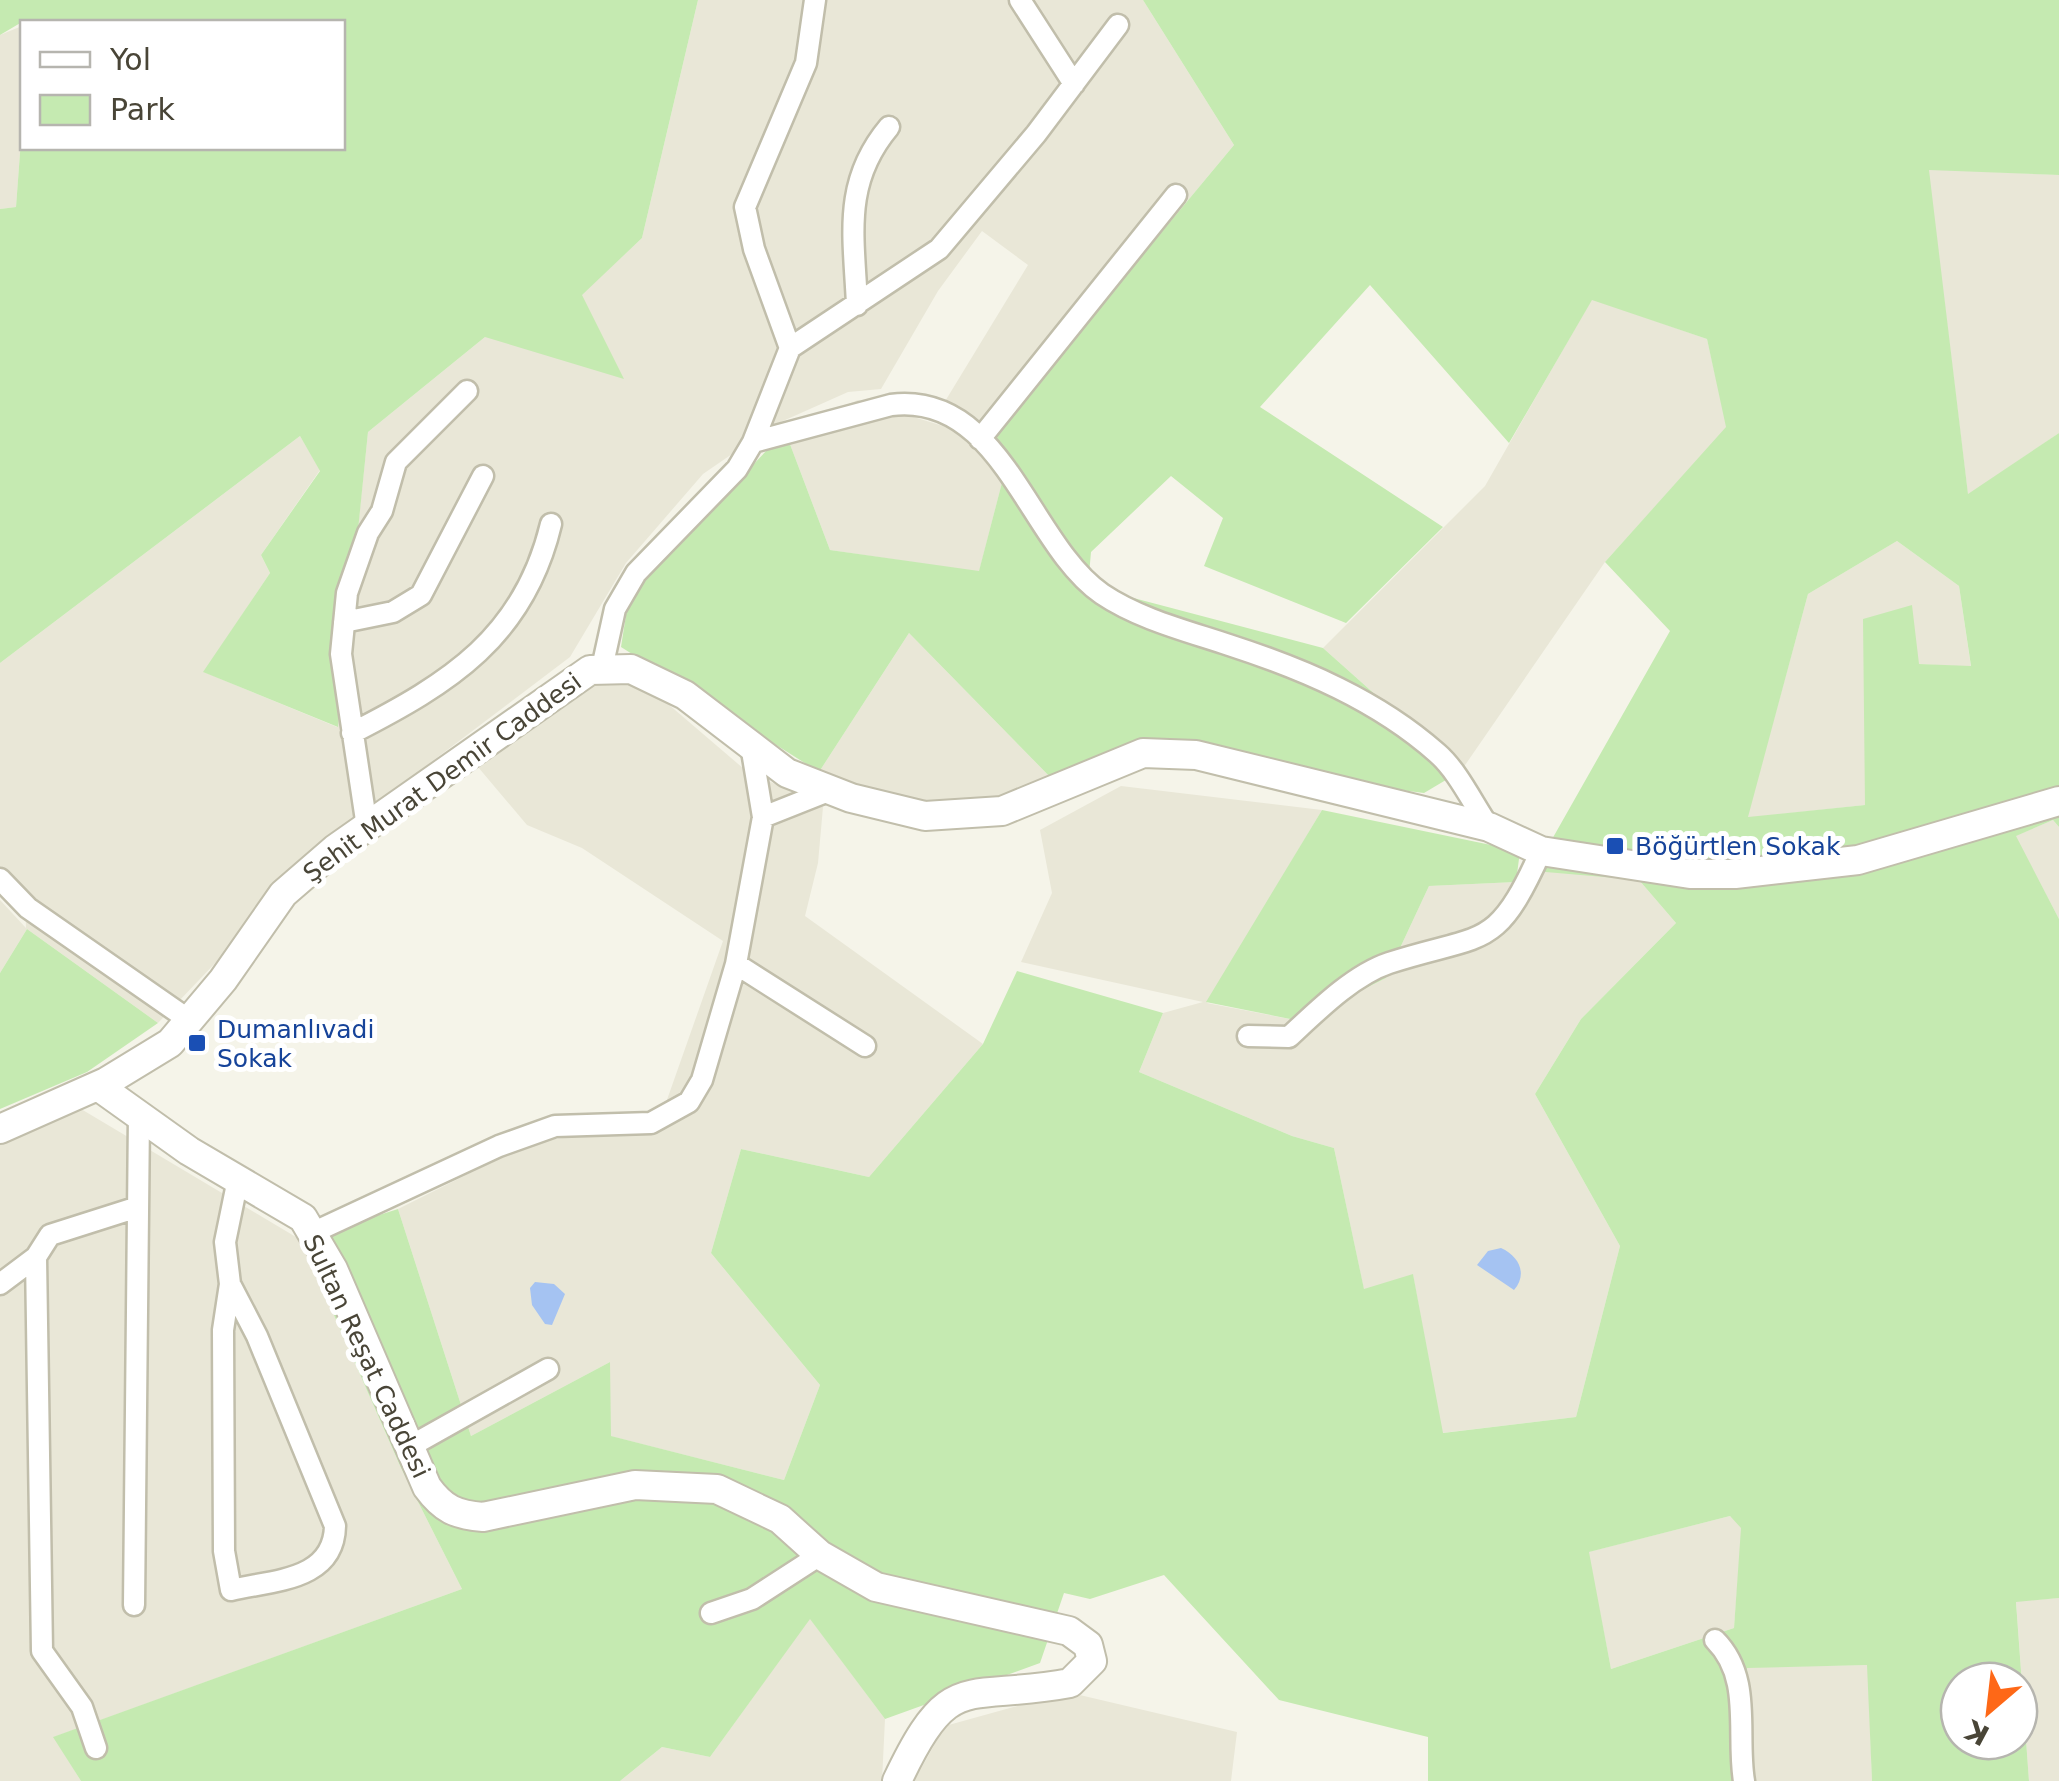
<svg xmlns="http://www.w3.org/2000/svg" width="2059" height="1781" viewBox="0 0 2059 1781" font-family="'DejaVu Sans',sans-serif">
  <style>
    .residential { fill: #e9e7d7 }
    .green { fill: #c5eab1; fill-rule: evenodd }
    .water { fill: #a5c3f2 }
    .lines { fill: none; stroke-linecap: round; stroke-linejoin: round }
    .minor-casing { stroke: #c1beab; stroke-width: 25 }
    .tertiary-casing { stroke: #c1beab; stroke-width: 32 }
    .minor { stroke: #fff; stroke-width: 20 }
    .tertiary { stroke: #fff; stroke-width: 28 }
    .transit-dot { fill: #1a4fb4; stroke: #fff; stroke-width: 4 }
    .labels { text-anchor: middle; stroke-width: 10; stroke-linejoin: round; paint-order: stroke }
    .street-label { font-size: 25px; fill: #494537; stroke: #fff }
    .transit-label { font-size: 25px; fill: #164399; stroke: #fff; text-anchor: start }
  </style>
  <rect width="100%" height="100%" fill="#f5f4e9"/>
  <path class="residential" d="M698,0H1143L1234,145L992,436L944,403L1028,265L982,231L938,291L881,389L848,392L774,425L703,474L626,563L570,657L344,828L158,1023L27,929L0,973V900L26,928L25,899L0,867V663L300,436L320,470L261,555L270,573L204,672L337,727L368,432L485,337L581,295L642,238Z
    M22,26V126L16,207L0,209V35Z
    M1928,169L2059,175V433L1968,495Z
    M1592,299L1707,339L1727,427L1605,562L1461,771L1323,648L1485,486Z
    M858,400L966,433L1005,471L979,572L830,550L785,431Z
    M1897,541L1959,586L1971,667L1919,664L1865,805L1747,818L1808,594Z
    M909,633L1053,780L970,811L870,795L819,772Z
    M583,680L647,686L744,769L823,807L818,863L805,916L983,1044L869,1177L741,1149L711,1253L820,1385L784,1480L610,1436V1362L471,1436L398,1209L532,1142L631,1129L656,1131L723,941L582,848L527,825L478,767Z
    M1121,786L1322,810L1207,1003L1300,1021L1386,978L1429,886L1516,882L1541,867L1639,880L1676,923L1581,1019L1535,1094L1620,1246L1576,1417L1442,1433L1413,1275L1364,1290L1334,1148L1292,1136L1139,1072L1163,1013L1203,1002L1021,962L1052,893L1040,830Z
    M2053,820L2059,827V919L2015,836Z
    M76,1106L301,1240L401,1468L462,1589L54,1737L81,1781H0V1145Z
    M1730,1516L1742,1527L1734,1628L1611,1669L1588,1552Z
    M2059,1598V1781H2029L2016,1601Z
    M810,1618L885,1719L882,1781H620L662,1747L710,1757Z
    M1868,1665L1872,1781H1753L1747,1667Z
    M1067,1692L1237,1732L1231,1781H914L945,1726Z"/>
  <path class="green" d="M0,0H698L642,238L582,295L624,379L485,337L368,432L338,727L203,672L270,573L261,555L320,471L300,436L0,663V209L16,207L22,126V148H342V22H22L0,35Z
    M1143,0H2059V175L1929,170L1968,494L2059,433V827L2053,820L2016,836L2059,919V1598L2016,1602L2029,1781H1872L1867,1665L1747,1668L1753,1781H1428V1737L1279,1700L1164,1575L1090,1599L1064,1593L1040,1663L885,1719L810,1619L710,1757L662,1747L620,1781H81L53,1737L462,1589L401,1468L301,1240L398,1209L471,1436L610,1362L611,1436L784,1480L820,1385L711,1253L741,1149L869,1177L983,1044L1017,971L1163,1013L1139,1072L1292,1136L1334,1148L1364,1289L1413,1274L1443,1433L1576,1417L1620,1246L1535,1094L1581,1019L1676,923L1639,880L1534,871L1670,631L1605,562L1726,427L1707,339L1592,300L1509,443L1370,285L1260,407L1443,527L1346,623L1204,566L1223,518L1171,476L1091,552L1088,586L1323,648L1461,771L1424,793L1131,756L1053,780L909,633L819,772L621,647L629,596L785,431L830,550L979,571L1005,471L992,436L1234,145ZM1897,541L1959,586L1971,666L1919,664L1912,605L1863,619L1865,805L1748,817L1808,594ZM1730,1516L1741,1528L1734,1628L1611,1669L1589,1552ZM1959,1681H2019V1741H1959Z
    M1322,810L1520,851L1516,882L1429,886L1386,978L1300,1021L1206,1002Z
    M27,929L158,1023L87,1072L0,1109V973Z"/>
  <path class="water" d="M1501,1248C1519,1256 1528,1274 1514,1290L1477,1265L1488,1251Z
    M535,1282L554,1284L565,1294L552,1325L545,1324L532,1305L530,1288Z"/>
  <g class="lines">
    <defs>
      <path id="minor" d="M1020,0L1074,84
        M857,305C854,236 842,183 889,127
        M790,348L754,249L745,207L806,63L815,0
        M980,439L1176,195
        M753,442L891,405C1002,391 1029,544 1102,594C1139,619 1187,631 1229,645C1303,669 1377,700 1437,753C1458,771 1473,804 1489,827
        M344,622L393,612L421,595L483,476
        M602,668L615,609L636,573L737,469L753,442L790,348L939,249L1036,134L1118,25
        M352,733C450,683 524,637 551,524
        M763,817L831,790
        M367,827L341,654L347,593L368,533L382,511L396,462L467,391
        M0,879L28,908L189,1020
        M736,964L865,1046
        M1248,1036L1289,1037C1317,1011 1353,975 1389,963C1485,932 1495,953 1541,851
        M312,1233L499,1146L555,1126L651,1123L689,1102L702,1080L736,964L763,817L751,745
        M36,1257L42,1651L82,1707L96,1748
        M0,1284L36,1257L50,1235L138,1207
        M230,1284L257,1336L335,1526C334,1581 273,1580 231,1590L224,1551L223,1330L230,1284L225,1242L238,1179
        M409,1447L548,1369
        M134,1605L139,1115
        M711,1613L752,1599L820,1555
        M1715,1640C1753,1678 1736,1733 1744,1781"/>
      <path id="tertiary" d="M98,1086L189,1151L303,1218L333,1269L427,1487C443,1509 456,1515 483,1517L635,1485L717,1489L780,1519L820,1555L876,1587L1069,1631L1088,1645L1092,1661L1070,1683C963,1703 951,1667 897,1781
        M0,1129L106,1082L170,1043L223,980L283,894L335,849L590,670L631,669L685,695L787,773L851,798L925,816L1002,811L1143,753L1196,755L1489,827L1541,851L1690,874H1735L1858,860L2059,801"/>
    </defs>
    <use href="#minor" class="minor-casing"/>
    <use href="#tertiary" class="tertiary-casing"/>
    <use href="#minor" class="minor"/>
    <use href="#tertiary" class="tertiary"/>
  </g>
  <g class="transit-dot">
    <rect x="1605" y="836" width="20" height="20" rx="5"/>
    <rect x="187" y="1033" width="20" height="20" rx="5"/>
  </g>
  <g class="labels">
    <g class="street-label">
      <text transform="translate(442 777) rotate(-36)" y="9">Şehit Murat Demir Caddesi</text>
      <text transform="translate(367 1356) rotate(65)" y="9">Sultan Reşat Caddesi</text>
    </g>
    <g class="transit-label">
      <text x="1635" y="855">Böğürtlen Sokak</text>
      <text x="217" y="1038">Dumanlıvadi<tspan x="217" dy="29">Sokak</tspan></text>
    </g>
  </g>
  <rect x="20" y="20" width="325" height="130" fill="#ffffff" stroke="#b6b5af" stroke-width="2.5"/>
  <rect x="40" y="52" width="50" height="15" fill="#ffffff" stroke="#b6b5af" stroke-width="2.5"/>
  <text x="110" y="70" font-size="30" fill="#494537">Yol</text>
  <rect x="40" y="95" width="50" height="30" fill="#c5eab1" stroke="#b6b5af" stroke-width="2.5"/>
  <text x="110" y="120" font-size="30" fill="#494537">Park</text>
  <g transform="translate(1989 1711) rotate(208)"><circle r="48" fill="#ffffff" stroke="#b6b5af" stroke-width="2.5"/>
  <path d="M0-8L18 38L0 25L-18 38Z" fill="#fe6817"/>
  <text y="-15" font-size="28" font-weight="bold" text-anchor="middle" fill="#494537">K</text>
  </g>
</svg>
